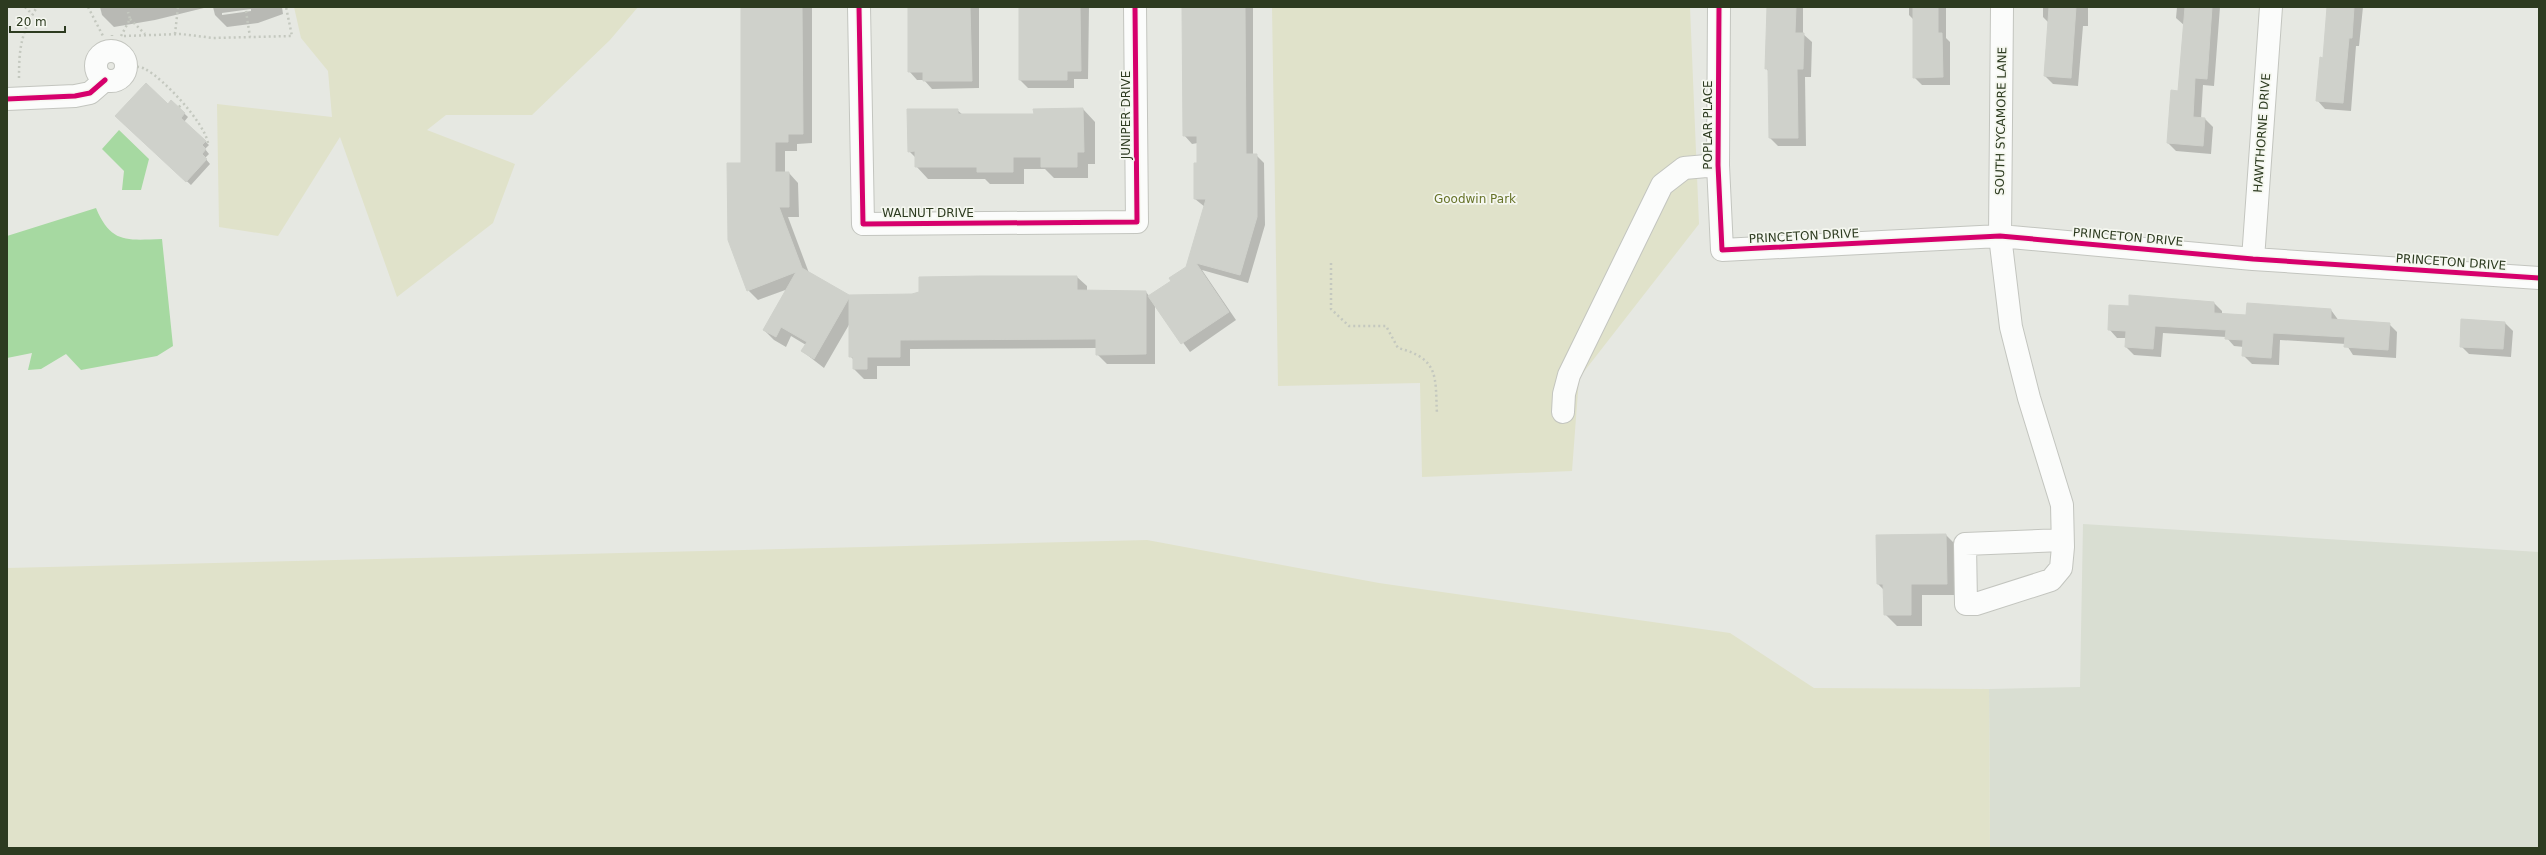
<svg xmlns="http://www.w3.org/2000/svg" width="2546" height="855" viewBox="0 0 2546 855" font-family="'DejaVu Sans',sans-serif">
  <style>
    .built { fill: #d9ded2 }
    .green { fill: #e0e2ca }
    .water { fill: #a6d9a1 }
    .shadow { fill: #0003; fill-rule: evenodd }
    .building { fill: #cfd1cb; stroke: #cfd1cb }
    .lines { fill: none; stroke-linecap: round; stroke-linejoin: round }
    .minor-casing { stroke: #c3c5bf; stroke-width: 24 }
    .path { stroke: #c4c8bf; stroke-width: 2.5; stroke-dasharray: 2 3; stroke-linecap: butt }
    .minor { stroke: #fbfcfb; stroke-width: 22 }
    .cycleway-casing { stroke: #f5f7f0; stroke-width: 8 }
    .cycleway { stroke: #d6006c; stroke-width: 5 }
    .labels { text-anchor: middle; stroke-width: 3.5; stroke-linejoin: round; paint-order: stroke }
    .street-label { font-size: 12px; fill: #2d3b20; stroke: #f5f7f0 }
    .park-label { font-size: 12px; fill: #677329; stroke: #f5f7f0 }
  </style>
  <rect width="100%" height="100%" fill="#e6e8e2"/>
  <path class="built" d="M2083,524L2539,552V848H1990L1989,689L2080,687Z"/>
  <path class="green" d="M294,7H638L610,40L532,115H446L427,130L515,164L493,223L397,297L340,137L278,236L219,227L217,104L332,117L328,71L301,38Z
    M1272,7H1690L1699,224L1579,378L1572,471L1422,477L1420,383L1278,386Z
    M1147,540L1379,583L1730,633L1814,688L1989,689L1990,848H7V568Z"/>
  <path class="water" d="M119,130L149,159L141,190H122L124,171L102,149Z
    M96,208C111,244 127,240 162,239L173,346L157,356L81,370L66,354L41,369L28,370L32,353L7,358V236Z"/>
  <path class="shadow" d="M100,7H208L155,20L114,27L102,15Z
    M213,7H282L283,14L258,23L227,27L215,15ZM251,9V11L222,15V13Z
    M742,7H812V143L797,144V151H785V173H789L798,183L799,217H788L809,273L848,296L912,295L1077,277L1087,286V291L1146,292L1150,297L1173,281L1187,267L1205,207L1195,199L1198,143L1192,144L1184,135L1183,7H1253V155H1256L1264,163L1265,225L1248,283L1202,270L1236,320L1190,352L1155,305V364H1107L1097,354V348L910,349V366H877V379H864L854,369V360L850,356V323L824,368L802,351L806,345L791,336L786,347L774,340L764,330L788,289L758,300L748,290L742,164Z
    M908,7H979V88L932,89L924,80H917L909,71Z
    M1020,7H1089L1088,79H1074V88H1028L1020,80Z
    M1768,7H1803V34L1812,42L1811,77H1805L1806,146H1778L1770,138L1769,72L1766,68Z
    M1909,7H1946V38L1950,42V85H1922L1914,77V20L1909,15Z
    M2043,7H2088V26H2083L2078,86L2053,84L2045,76L2049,23L2043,17Z
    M2177,7H2220L2214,86L2203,85L2201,119H2205L2213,127L2211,154L2176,151L2168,143L2179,92L2185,26L2176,18Z
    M2328,7H2363L2359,46H2356L2351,111L2325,109L2317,100L2324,59Z
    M171,101L188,117L184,122L209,145L205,149L209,154L205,158L210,164L191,185L120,120L168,105Z
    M1083,109L1095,122V164H1088V178H1054L1045,169H1024V184H990L985,179H928L916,166V158L909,151L957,110L963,115H1035Z
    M2159,300L2214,303L2222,311V314L2247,316L2331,310L2339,321L2389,324L2397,332L2396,358L2353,355L2346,344L2280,340L2279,365L2252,364L2244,356V347L2234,346L2226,337L2163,333L2161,357L2134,355L2126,347V338H2117L2109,329L2130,307Z
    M2505,323L2513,331L2511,357L2469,354L2461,346Z
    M1946,535L1958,547V595H1922V626H1897L1885,614L1884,590L1878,584L1877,536Z"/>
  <path class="building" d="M741,7H802L803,134H788V142H775V172H789V207H779L802,268L849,295L912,294L919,292V277L980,276H1077V290L1146,291V354L1096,355V339L900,340V357H867V369H853V357H849V298L814,359L801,351L807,342L781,327L776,337L763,330L796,272L747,291L728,240L727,163H741Z
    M908,7H970L972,81H923V72H908Z
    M1019,7H1080L1081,71H1067V80H1019Z
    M1182,7H1245L1246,154H1257V217L1240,275L1196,263L1229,312L1181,344L1148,296L1171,281L1169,278L1186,267L1206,199H1194V163H1197V136H1183Z
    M1767,7H1796L1795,33H1804L1803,69H1797L1798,138H1769L1768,69H1765Z
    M1913,7H1938V33H1942L1943,77L1913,78Z
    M2049,7H2076L2071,78L2044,76Z
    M2185,7H2212L2207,79L2195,78L2193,117L2205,118L2203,146L2167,143L2171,90L2178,91Z
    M2327,7H2354L2352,38H2349L2343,103L2316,101L2320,57L2323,58Z
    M146,83L168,104L171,100L185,113L181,118L206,141L202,145L206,149L202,154L207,159L186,182L115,116Z
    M1083,108L1084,152H1077V167H1041V157H1013V172H977V167H915V151L908,152L907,109H958V114H1034L1033,109Z
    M2129,295L2214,302V313L2246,315L2247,303L2331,309V319L2390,323L2388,350L2344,347L2345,337L2273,333L2271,358L2242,356L2243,340L2225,339L2226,330L2155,326L2153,349L2125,347L2126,331L2108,330L2109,305L2129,306Z
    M2461,319L2505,322L2503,349L2460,347Z
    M1946,534L1947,584H1911V615H1884L1883,584H1877L1876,535Z"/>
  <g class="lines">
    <defs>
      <path id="minor" d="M859,7L863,224L1137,222L1135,7
        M1719,7L1718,165L1722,250L2000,236L2253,259L2539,278
        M2002,7L2000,236L2011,327L2029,398L2062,505L2063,547L2061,568L2051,580L1976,604H1966L1965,544L2062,540
        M96 66a15 15 0 1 1 30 0a15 15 0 1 1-30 0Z
        M7,99L75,96L90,93L105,80
        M2253,259L2271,7
        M1563,412L1564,394L1569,375L1662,185L1684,168L1718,165"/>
    </defs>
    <use href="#minor" class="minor-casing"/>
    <path class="path" d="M25,7L32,14
      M88,7L103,36
      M246,11L250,37
      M130,19L145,34
      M175,34L178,7
      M121,36L130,19L128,12
      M124,36L181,34L213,38L292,36L286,7
      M112,51V35
      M127,66C132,67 140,66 145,69C164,79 204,122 208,143
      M19,78C19,48 21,33 37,7
      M179,107L182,104
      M1331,263V309L1349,326H1386L1398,348C1440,359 1435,377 1437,414"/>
    <use href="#minor" class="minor"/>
    <defs>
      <path id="cycleway" d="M859,7L863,224L1137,222L1135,7
        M1719,7L1718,165L1722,250L2000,236L2253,259L2539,278
        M7,99L75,96L90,93L105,80"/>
    </defs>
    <use href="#cycleway" class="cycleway-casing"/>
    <use href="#cycleway" class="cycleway"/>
  </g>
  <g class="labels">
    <g class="street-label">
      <text transform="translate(1126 115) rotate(-90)" y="4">JUNIPER DRIVE</text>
      <text transform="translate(2001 121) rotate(-89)" y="4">SOUTH SYCAMORE LANE</text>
      <text transform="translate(1708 125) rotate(-90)" y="4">POPLAR PLACE</text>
      <text transform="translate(2262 133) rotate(-86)" y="4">HAWTHORNE DRIVE</text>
      <text x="928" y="217">WALNUT DRIVE</text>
      <text transform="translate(1804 236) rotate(-3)" y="4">PRINCETON DRIVE</text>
      <text transform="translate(2128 237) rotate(5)" y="4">PRINCETON DRIVE</text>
      <text transform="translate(2451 262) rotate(4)" y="4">PRINCETON DRIVE</text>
    </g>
    <g class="park-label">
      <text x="1475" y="203">Goodwin Park</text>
    </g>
  </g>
  <rect width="2546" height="855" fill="none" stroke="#2d3b20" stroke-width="16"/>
  <path d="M10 26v6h55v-6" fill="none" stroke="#2d3b20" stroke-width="2"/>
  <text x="16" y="26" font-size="12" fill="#2d3b20" stroke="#f5f7f0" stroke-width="3" paint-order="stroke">20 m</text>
</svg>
